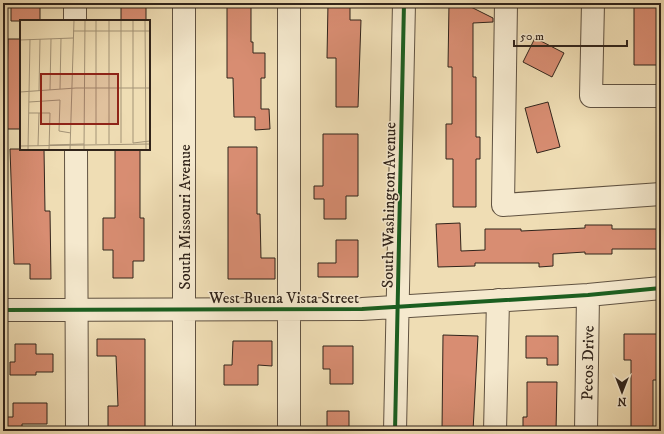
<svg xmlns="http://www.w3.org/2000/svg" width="664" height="434" viewBox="0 0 664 434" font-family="'IM FELL DW Pica',serif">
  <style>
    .building { fill: #d88d72; stroke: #31241b }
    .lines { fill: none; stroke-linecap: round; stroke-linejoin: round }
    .minor-casing { stroke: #605241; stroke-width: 24 }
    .minor { stroke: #f5e9ce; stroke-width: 22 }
    .cycleway-casing { stroke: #f5e9ce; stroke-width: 6 }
    .cycleway { stroke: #1b5e20; stroke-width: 4 }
    .labels { text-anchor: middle; stroke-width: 3; stroke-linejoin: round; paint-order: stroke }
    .street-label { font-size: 16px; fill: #31241b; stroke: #f5e9ce }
    .inset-road { fill: none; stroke: #a39377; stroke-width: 1 }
    .view { fill: #8f2418; fill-opacity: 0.15; stroke: #8f2418; stroke-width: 2 }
    .inset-edge { fill: none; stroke: #31241b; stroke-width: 2 }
  </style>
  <rect width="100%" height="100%" fill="#efddb4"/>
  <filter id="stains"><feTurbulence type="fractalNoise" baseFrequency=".005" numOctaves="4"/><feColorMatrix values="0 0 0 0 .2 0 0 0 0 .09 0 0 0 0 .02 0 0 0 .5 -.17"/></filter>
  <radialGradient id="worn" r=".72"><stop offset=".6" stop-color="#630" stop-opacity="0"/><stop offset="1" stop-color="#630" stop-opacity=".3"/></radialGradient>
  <path class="building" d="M11,3H40V21H11Z
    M121,3H146V21H121Z
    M227,3H251V42H253V53H265V78H261V109H269L270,129L255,130V117H234L233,78H227Z
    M328,3H350V20H361L358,107H336V58H327Z
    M449,3H463L493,18V22L473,23V77H476V137H480V159H476V207H453V159H446V124H452V67H448Z
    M634,3H658V48H661V65H634Z
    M535,38L564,53L552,77L523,62Z
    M8,39H21V129H6Z
    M548,102L560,147L537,153L525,108Z
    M323,134H358V196H346V219H324V199H314V186H323Z
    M228,147H257V214H260L261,258H275V279H228Z
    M10,149H44L45,211H50L51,279H30V264H14Z
    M115,149H140V218H144V261H133V278H113V250H103V218H115Z
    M460,223L461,251L485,250V229H521V231L585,228V225H612V229H657V249H612V254H585V252L553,254V266L539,267V263H475V266L438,267L436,224Z
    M336,240H358V277H318V263H336Z
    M624,334H660L661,380H653V431H631V360H624Z
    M443,335L478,336L473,431H442Z
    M526,336H558V365H547V358H526Z
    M97,339H145V430H108V406H118L116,356H97Z
    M233,341H272V366L258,365V385H224V365H232Z
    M15,344H36V354H53V372H36V375H10V362H15Z
    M323,346H353V384H330V369H323Z
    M527,382H557L556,431H523V417H527Z
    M13,403H47V424H22V431H5V417H13Z
    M327,411H349V431H327Z"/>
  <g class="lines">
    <defs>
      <path id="minor" d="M75,3V21
        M184,3V431
        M506,3L503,205L661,194
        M593,3L591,96H661
        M76,149L77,431
        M3,310L362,309L588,295L661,288
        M289,431V3
        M395,431L404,3
        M495,431L498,300
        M586,431L588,295"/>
    </defs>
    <use href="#minor" class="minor-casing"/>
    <use href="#minor" class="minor"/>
    <defs>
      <path id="cycleway" d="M3,310L362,309L588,295L661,288
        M395,431L404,3"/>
    </defs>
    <use href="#cycleway" class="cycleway-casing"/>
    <use href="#cycleway" class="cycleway"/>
  </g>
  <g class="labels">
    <g class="street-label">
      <text transform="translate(388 205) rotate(-89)" y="6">South Washington Avenue</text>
      <text transform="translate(184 217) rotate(-90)" y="6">South Missouri Avenue</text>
      <text x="284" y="303">West Buena Vista Street</text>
      <text transform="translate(587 363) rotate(-89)" y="6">Pecos Drive</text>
    </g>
  </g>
  <g transform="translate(20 20)">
    <rect width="130" height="130" fill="#efddb4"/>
    <path class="inset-road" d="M76,0V124M89,0V124M101,0V123M113,0V123M125,0L126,130M53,11H130M0,20L53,18M40,69L41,18M30,70L31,19M19,71L20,19M0,72L56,68H130M9,82L40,80L39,111L51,113M9,93H30L29,130M113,123L130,121M29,125L64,124M0,126L130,124M18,126L19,93M8,130L10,19M50,130L54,0M64,130L65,0"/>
    <path class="view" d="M21,54H98V104H21Z"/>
    <rect width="130" height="130" class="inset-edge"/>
  </g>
  <rect width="664" height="434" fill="none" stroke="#efddb4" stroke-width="16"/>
  <rect x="4" y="4" width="656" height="426" fill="none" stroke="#31241b" stroke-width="2"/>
  <rect x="8" y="8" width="648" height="418" fill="none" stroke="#31241b"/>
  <g transform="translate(622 392) rotate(180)" stroke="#f5e9ce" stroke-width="3" paint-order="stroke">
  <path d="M0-3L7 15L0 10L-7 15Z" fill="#31241b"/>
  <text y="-6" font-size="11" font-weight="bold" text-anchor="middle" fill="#31241b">N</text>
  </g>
  <path d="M514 40v6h113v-6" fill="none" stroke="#31241b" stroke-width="2"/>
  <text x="520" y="40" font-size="12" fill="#31241b" stroke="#f5e9ce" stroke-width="3" paint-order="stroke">50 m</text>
  <rect width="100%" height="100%" filter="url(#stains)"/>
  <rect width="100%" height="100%" fill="url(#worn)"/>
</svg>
